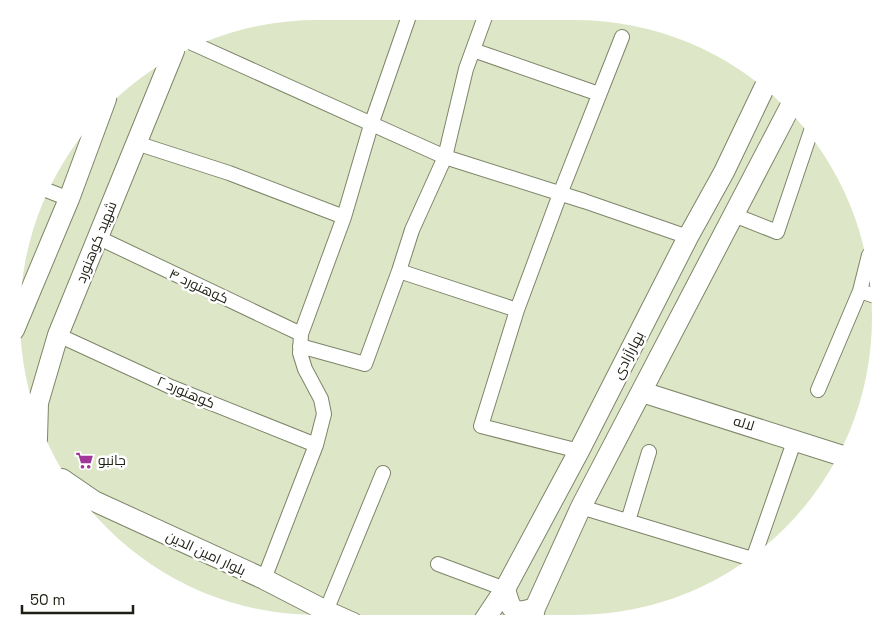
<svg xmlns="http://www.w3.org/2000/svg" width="892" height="635" viewBox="0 0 892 635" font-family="'Space Grotesk',Cairo,sans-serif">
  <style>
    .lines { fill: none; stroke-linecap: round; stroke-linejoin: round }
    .street-casing { stroke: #7d8568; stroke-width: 16 }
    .secondary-casing { stroke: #7d8568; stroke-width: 22 }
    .street { stroke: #fff; stroke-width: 14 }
    .secondary { stroke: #fff; stroke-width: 20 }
    .labels { text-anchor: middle; stroke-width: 5; stroke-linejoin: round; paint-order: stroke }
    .street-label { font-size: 14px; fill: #1c1f13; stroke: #fff }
    .poi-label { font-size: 14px; fill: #1c1f13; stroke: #fff; text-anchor: start }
  </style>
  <rect width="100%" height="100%" fill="#dde7c7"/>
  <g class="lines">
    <defs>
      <path id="street" d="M486,14L466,69L445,157L584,201L688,237
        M192,43L445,157L412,230L399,271L365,364L300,346
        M473,50L599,94
        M136,143L229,173L344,217
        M41,188L69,199
        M734,215L777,232L812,128
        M97,237L301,334
        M399,271L517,310
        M860,291L875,296
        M58,335L171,387L316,445
        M818,390L860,291L869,255
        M579,451L481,426L517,310L560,194L622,37
        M581,507L752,559
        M628,521L649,452
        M438,564L505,589
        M751,565L795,439
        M264,579L316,445L324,414L321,399L305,369L300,353L301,334L344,217L371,125L409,16L412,13
        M326,611L383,473"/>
      <path id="secondary" d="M14,330L69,199L106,99
        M642,392L846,457
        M37,439L38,403L58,335L174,51
        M62,479L94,501L264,579L326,611L353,623
        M505,589C511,610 512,616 535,608
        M483,622L505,589L579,451L688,237L724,172L766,84
        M532,622L535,608L581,507L791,105"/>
    </defs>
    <use href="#street" class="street-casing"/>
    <use href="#secondary" class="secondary-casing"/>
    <use href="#street" class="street"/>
    <use href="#secondary" class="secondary"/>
  </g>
  <defs>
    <symbol id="supermarket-bare" viewBox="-9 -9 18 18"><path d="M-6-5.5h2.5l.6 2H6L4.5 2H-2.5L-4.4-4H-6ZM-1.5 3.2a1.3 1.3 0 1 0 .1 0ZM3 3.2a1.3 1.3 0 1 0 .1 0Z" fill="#a03799" stroke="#fff" stroke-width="2.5" paint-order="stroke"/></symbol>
  </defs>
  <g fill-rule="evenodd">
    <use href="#supermarket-bare" x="72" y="448" width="25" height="25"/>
  </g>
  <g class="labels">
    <g class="street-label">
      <text transform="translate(96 242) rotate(-68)" y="5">شهید کوهنورد</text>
      <text transform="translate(199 286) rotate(25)" y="5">کوهنورد ۴</text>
      <text transform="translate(628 355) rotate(-63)" y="5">بهارآزادی</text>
      <text transform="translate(186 392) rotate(23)" y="5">کوهنورد ۲</text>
      <text transform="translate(744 423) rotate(17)" y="5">لاله</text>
      <text transform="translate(206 553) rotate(25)" y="5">بلوار امین الدین</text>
    </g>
    <g class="poi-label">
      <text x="98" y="465">جانبو</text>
    </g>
  </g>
  <path d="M0 0H892V635H0ZM317 20H575A297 297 0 0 1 872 317V318A297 297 0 0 1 575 615H317A297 297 0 0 1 20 318V317A297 297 0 0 1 317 20Z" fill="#fff" fill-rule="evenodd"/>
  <path d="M22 605v8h111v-8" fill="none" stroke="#1c1f13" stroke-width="2.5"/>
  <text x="30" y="605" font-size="15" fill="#1c1f13" stroke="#ffffff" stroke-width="4" paint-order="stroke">50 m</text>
</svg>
